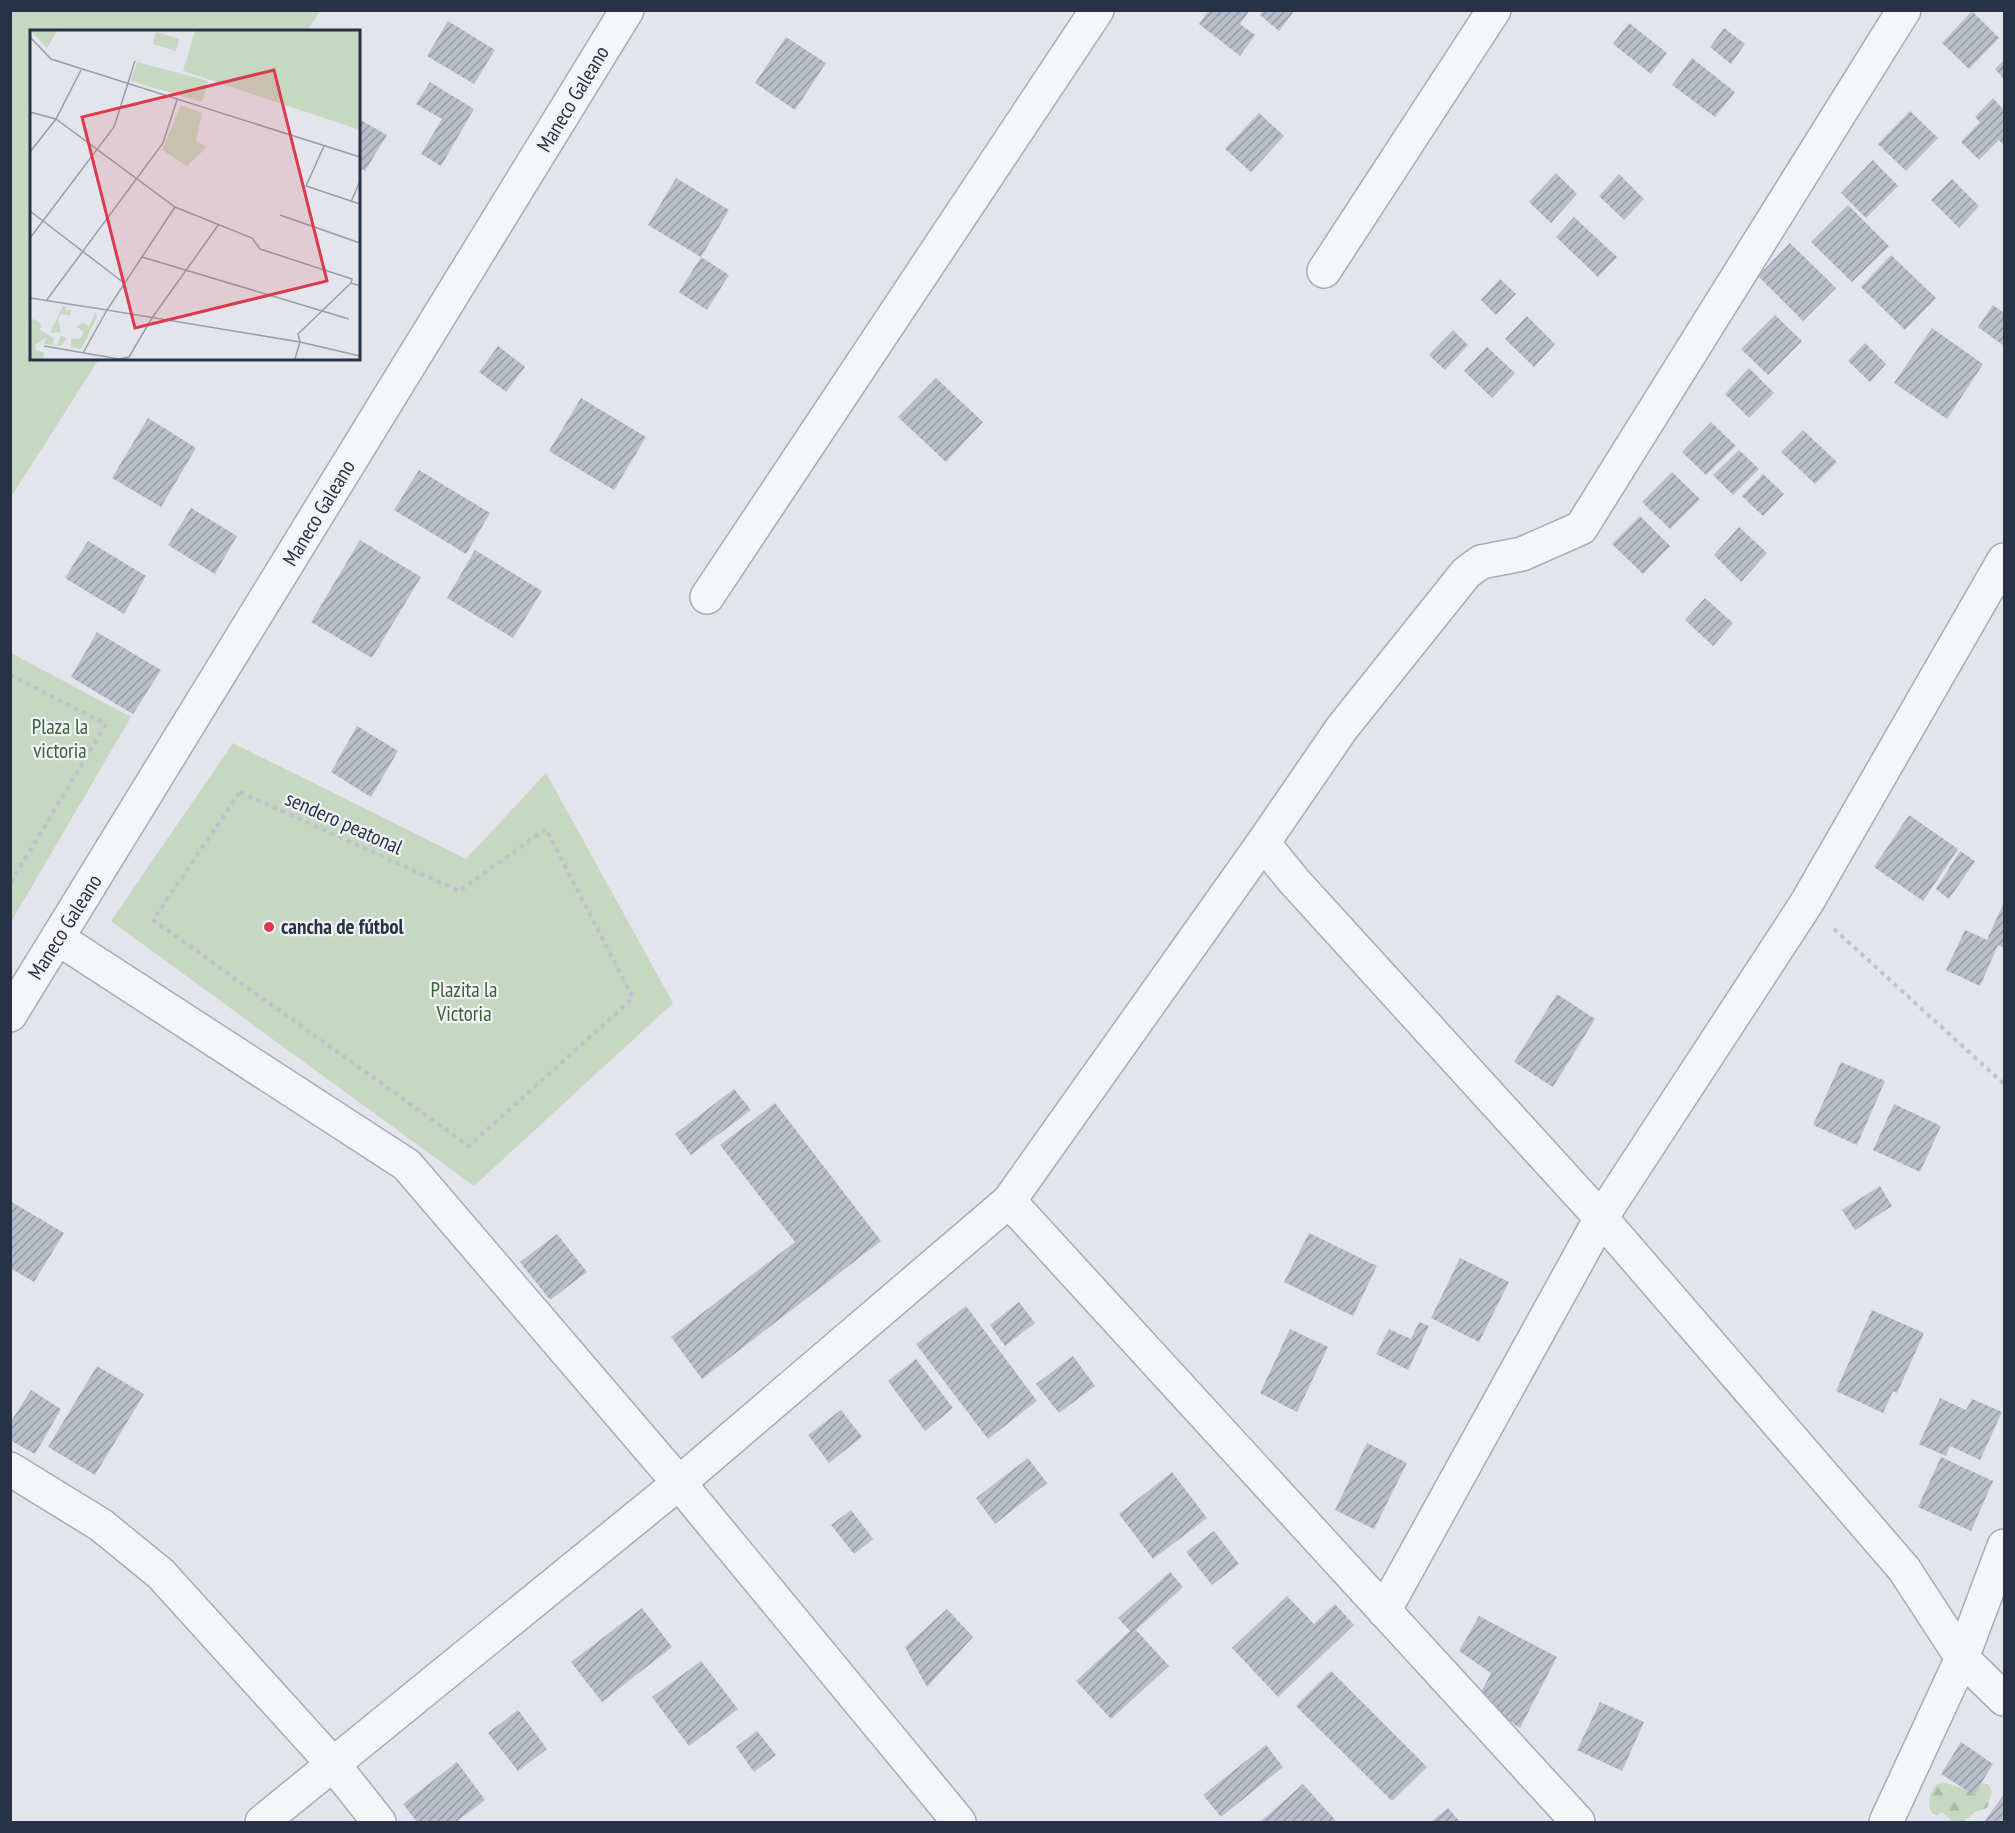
<svg xmlns="http://www.w3.org/2000/svg" width="2015" height="1833" viewBox="0 0 2015 1833" font-family="'PT Sans Narrow',sans-serif">
  <style>
    .forest { fill: url(#forest-firs) }
    .park { fill: #c6d7c2 }
    .building { fill: url(#building-hatch) }
    .lines { fill: none; stroke-linecap: round; stroke-linejoin: round }
    .minor-casing { stroke: #a6acb7; stroke-width: 36 }
    .path { stroke: #c0c3ca; stroke-width: 4; stroke-dasharray: 4.5 4.5; stroke-linecap: butt }
    .minor { stroke: #f5f6f9; stroke-width: 33 }
    .poi-dot { fill: #dd3a4d; stroke: #f2f4f9; stroke-width: 2 }
    .labels { text-anchor: middle; stroke-width: 4.5; stroke-linejoin: round; paint-order: stroke }
    .street-label { font-size: 21px; fill: #283246; stroke: #f2f4f9 }
    .park-label { font-size: 21px; fill: #3b6333; stroke: #f2f4f9 }
    .poi-label { font-size: 21px; font-weight: bold; fill: #283246; stroke: #f2f4f9; text-anchor: start }
    .inset-road { fill: none; stroke: #989daa; stroke-width: 1.5 }
    .view { fill: #dd3a4d; fill-opacity: 0.15; stroke: #dd3a4d; stroke-width: 3 }
    .inset-edge { fill: none; stroke: #283246; stroke-width: 3 }
  </style>
  <defs>
    <pattern id="forest-firs" width="22" height="20" patternUnits="userSpaceOnUse" patternTransform="scale(1.5)"><rect width="22" height="20" fill="#c6d7c2"/><path d="M5 1l3.5 6h-7zM16 11l3.5 6h-7z" fill="#aab9a8"/></pattern>
    <pattern id="building-hatch" width="6" height="6" patternUnits="userSpaceOnUse" patternTransform="scale(1.5)"><rect width="6" height="6" fill="#b8beca"/><path d="M-1 1l2-2M0 6l6-6M5 7l2-2" fill="none" stroke="#969ba6"/></pattern>
  </defs>
  <rect width="100%" height="100%" fill="#e2e5ec"/>
  <path class="forest" d="M1946,1783L1965,1789L1977,1783L1988,1784L1992,1791L1987,1808L1975,1812L1963,1822H1953L1942,1812L1937,1815L1933,1814C1926,1805 1930,1792 1937,1784Z"/>
  <path class="park" d="M11,10L320,11L307,31L32,32V358L99,359L11,497Z
    M11,653L131,717L11,922Z
    M233,743L466,859L546,773L673,1003L474,1186L111,921Z"/>
  <path class="building" d="M1209,10H1250L1240,24L1255,35L1240,56L1199,24Z
    M1263,10H1295L1279,31L1260,15Z
    M1972,11L1999,38L1969,69L1942,43Z
    M448,21L495,50L474,84L427,56Z
    M1629,23L1667,53L1651,74L1613,44Z
    M1724,28L1745,44L1731,64L1710,47Z
    M786,37L826,63L795,110L755,83Z
    M1692,58L1735,92L1715,117L1672,85Z
    M2004,60V79L1995,69Z
    M430,82L474,109L441,166L421,154L442,119L416,104Z
    M1993,98L2004,110V146L1999,140L1979,160L1961,142L1980,122L1975,117Z
    M1910,111L1938,138L1906,171L1878,144Z
    M1259,113L1284,136L1251,172L1225,149Z
    M359,119L387,135L365,171L358,167Z
    M1873,160L1898,186L1866,218L1841,193Z
    M1556,173L1577,194L1551,223L1529,202Z
    M1619,174L1644,199L1624,220L1599,196Z
    M676,178L729,210L701,257L648,225Z
    M1952,179L1979,206L1959,228L1931,200Z
    M1848,205L1889,246L1852,282L1811,242Z
    M1574,217L1617,257L1598,277L1556,237Z
    M1790,243L1836,288L1803,321L1758,276Z
    M1891,255L1936,298L1905,330L1861,287Z
    M701,257L729,275L707,310L679,292Z
    M1500,279L1516,294L1496,315L1481,300Z
    M1993,305L2004,313V346L1978,327Z
    M1775,315L1802,341L1768,375L1741,349Z
    M1527,316L1555,344L1534,367L1505,339Z
    M1932,328L1983,364L1947,419L1894,383Z
    M1453,330L1468,345L1445,370L1429,355Z
    M1865,343L1886,364L1870,382L1848,361Z
    M498,346L525,367L506,392L479,372Z
    M1487,347L1515,373L1492,398L1464,371Z
    M1749,368L1774,393L1749,418L1725,394Z
    M936,378L983,422L946,462L898,417Z
    M581,398L646,437L614,490L549,451Z
    M148,418L196,448L161,507L112,478Z
    M1711,422L1736,446L1706,475L1682,452Z
    M1803,430L1837,462L1815,484L1781,452Z
    M1739,450L1759,469L1733,495L1713,475Z
    M419,470L490,513L466,554L394,510Z
    M1672,472L1700,499L1670,529L1642,502Z
    M1763,474L1784,494L1763,516L1742,496Z
    M191,508L237,536L215,574L168,545Z
    M1640,516L1670,546L1643,574L1612,544Z
    M1739,527L1767,553L1741,582L1714,555Z
    M360,540L421,577L372,658L311,622Z
    M88,541L146,576L124,614L65,578Z
    M475,550L542,591L513,638L447,598Z
    M1705,598L1733,623L1713,646L1685,620Z
    M97,632L161,670L133,714L71,677Z
    M357,726L398,751L371,797L331,772Z
    M1909,815L1958,849L1923,901L1874,867Z
    M1960,851L1975,861L1949,899L1936,889Z
    M2004,902V948L1998,945L1980,986L1946,970L1965,930L1987,940Z
    M1557,994L1595,1019L1553,1087L1514,1062Z
    M1841,1062L1885,1081L1857,1145L1813,1125Z
    M734,1089L751,1110L691,1155L675,1134Z
    M775,1103L881,1241L702,1379L671,1337L795,1242L720,1145Z
    M1894,1104L1941,1126L1920,1172L1873,1150Z
    M1880,1186L1892,1206L1855,1230L1842,1210Z
    M10,1201L64,1233L34,1282L10,1268Z
    M1309,1233L1377,1266L1353,1316L1284,1282Z
    M557,1234L587,1272L550,1300L520,1262Z
    M1460,1258L1509,1282L1479,1342L1431,1318Z
    M1019,1302L1035,1323L1005,1346L990,1325Z
    M966,1306L1037,1401L988,1439L916,1344Z
    M1872,1310L1924,1333L1897,1393L1893,1391L1883,1413L1836,1391Z
    M1419,1322L1429,1326L1408,1370L1376,1354L1389,1329L1411,1339Z
    M1290,1329L1328,1347L1297,1412L1260,1393Z
    M1073,1356L1095,1386L1059,1413L1036,1384Z
    M916,1359L953,1408L925,1431L888,1381Z
    M97,1366L144,1394L95,1475L48,1447Z
    M31,1390L61,1409L35,1454L10,1440V1423Z
    M1940,1398L1966,1410L1972,1399L2002,1412L1980,1460L1950,1446L1946,1456L1919,1444Z
    M841,1410L862,1437L829,1463L808,1435Z
    M1367,1443L1407,1463L1374,1529L1335,1510Z
    M1941,1457L1993,1481L1971,1531L1918,1507Z
    M1028,1458L1047,1483L995,1524L976,1498Z
    M1172,1472L1207,1518L1153,1559L1119,1514Z
    M851,1510L873,1539L854,1554L831,1525Z
    M1214,1531L1239,1564L1212,1585L1186,1552Z
    M1170,1572L1183,1587L1136,1630L1169,1666L1111,1719L1076,1681L1130,1631L1118,1618Z
    M1287,1596L1314,1624L1335,1604L1354,1625L1278,1697L1232,1648Z
    M642,1608L672,1647L602,1702L571,1662Z
    M947,1609L973,1637L927,1687L905,1647Z
    M1479,1616L1557,1657L1520,1728L1477,1700L1491,1673L1459,1651Z
    M701,1661L738,1709L689,1746L652,1697Z
    M1331,1671L1427,1767L1392,1801L1296,1706Z
    M1600,1702L1644,1722L1622,1771L1577,1750Z
    M518,1710L547,1749L518,1771L488,1733Z
    M757,1731L776,1755L754,1772L736,1747Z
    M1961,1742L1993,1764L1974,1795L1941,1774Z
    M1266,1745L1283,1767L1221,1817L1203,1795Z
    M457,1762L485,1800L456,1822H417L403,1804Z
    M1303,1784L1337,1822H1260Z
    M2004,1794V1822H1984Z
    M1448,1808L1460,1822H1431Z"/>
  <g class="lines">
    <defs>
      <path id="minor" d="M1324,271L1494,10
        M707,597L1097,10
        M1263,843L1294,881L1601,1218L1904,1569L1962,1658L2004,1699
        M59,939L407,1165L679,1483L959,1822
        M10,1015L627,10
        M1009,1201L1578,1822
        M10,1469L101,1525L161,1574L333,1764L379,1822
        M1384,1611L1601,1218L1806,904L2004,560
        M262,1822L679,1483L1009,1201L1263,843L1342,728L1466,573L1481,562L1522,554L1581,528L1904,10
        M1886,1822L1962,1658L2004,1546"/>
    </defs>
    <use href="#minor" class="minor-casing"/>
    <path class="path" d="M10,675L106,724L10,884
      M240,792L459,891L546,829L633,998L469,1146L153,920Z
      M1834,929L2004,1084"/>
    <use href="#minor" class="minor"/>
  </g>
  <circle class="poi-dot" cx="269" cy="927" r="6"/>
  <g class="labels">
    <g class="street-label">
      <text transform="translate(573 99) rotate(-59)" y="7">Maneco Galeano</text>
      <text transform="translate(319 513) rotate(-59)" y="7">Maneco Galeano</text>
      <text transform="translate(344 823) rotate(24)" y="7">sendero peatonal</text>
      <text transform="translate(65 927) rotate(-58)" y="7">Maneco Galeano</text>
    </g>
    <g class="park-label">
      <text x="60" y="734">Plaza la<tspan x="60" dy="24">victoria</tspan></text>
      <text x="464" y="997">Plazita la<tspan x="464" dy="24">Victoria</tspan></text>
    </g>
    <g class="poi-label">
      <text x="281" y="934">cancha de fútbol</text>
    </g>
  </g>
  <g transform="translate(30 30)">
    <rect width="330" height="330" fill="#e2e5ec"/>
    <path d="M33,276L37,277L35,282L41,279L40,285L31,284L28,289L31,302L20,303ZM66,282L67,287L51,319L41,317V309L51,308L54,302L47,297L52,293L59,296ZM4,289L11,294L10,300L24,308L23,314L27,315L31,306L37,308L31,316L14,314L17,307L5,315L6,320L14,323L13,329H0V291Z" fill="#c6d7c2"/>
    <path d="M1,1H27L17,18ZM165,1H330V100L153,41ZM126,2L149,9L146,21L123,14ZM107,32L178,51L172,72L101,51ZM151,75L172,83L166,111L177,117L157,136L132,120Z" fill="#c6d7c2"/>
    <path class="inset-road" d="M0,7L21,29L330,127M0,82L26,89L145,177L222,208L230,219L322,249L321,253L330,256M294,116L276,156L330,174M0,122L26,89L51,40M321,172L330,151M0,181L94,253M250,185L330,213M0,208L84,97L105,31M112,227L319,289M0,268L77,280L145,177M16,271L133,113L147,70M14,316L89,329M53,323L77,280L270,312L330,326M89,329L99,327L122,288L189,194M265,329L270,312L268,304L321,253"/>
    <path class="view" d="M244,40L297,251L105,298L52,87Z"/>
    <rect width="330" height="330" class="inset-edge"/>
  </g>
  <rect width="2015" height="1833" fill="none" stroke="#283246" stroke-width="24"/>
</svg>
